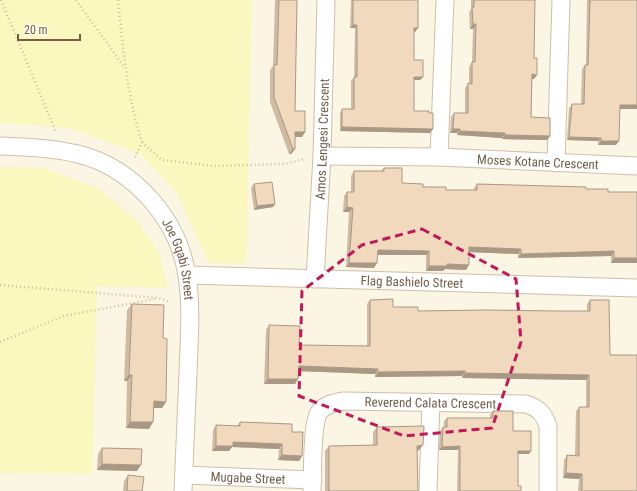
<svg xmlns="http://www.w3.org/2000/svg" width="637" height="491" viewBox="0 0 637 491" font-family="'Roboto Condensed',sans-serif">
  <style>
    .sand { fill: #faf7bf }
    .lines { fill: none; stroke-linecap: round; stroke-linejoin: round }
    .minor-casing { stroke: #ccbfaa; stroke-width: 19 }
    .path { stroke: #d4bd9f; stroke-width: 2.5; stroke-dasharray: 1 3; stroke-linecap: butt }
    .minor { stroke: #fff; stroke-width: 17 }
    .wall { fill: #cebba2 }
    .shaded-wall { fill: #a89884 }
    .building { fill: #f0d9bc; stroke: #a89884 }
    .marked { fill: none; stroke: #c2185b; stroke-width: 3; stroke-dasharray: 8 5; stroke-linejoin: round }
    .labels { text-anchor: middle; stroke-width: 3; stroke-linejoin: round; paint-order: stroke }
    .street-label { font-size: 13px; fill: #725f4a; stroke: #fefae9 }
  </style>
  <rect width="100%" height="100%" fill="#fbf6e3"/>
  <path class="sand" d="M0,0H252L246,263H209L176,192L141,154L70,128L0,123Z
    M0,167L44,168L100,189L137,221L159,252L168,288L97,286L92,474L0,473Z"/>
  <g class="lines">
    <defs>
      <g id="minor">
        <path id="s1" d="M0,146C26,147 52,148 78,154C134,168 179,220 187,276C192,308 189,341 188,373C186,412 185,452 183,491"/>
        <path id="s2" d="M322,156L439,157L637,166"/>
        <path d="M439,157L445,0"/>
        <path d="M556,163L561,0"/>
        <path id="s3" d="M187,275L637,288"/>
        <path id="s4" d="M315,279L322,156L326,0"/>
        <path id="s5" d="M184,475L313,480"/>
        <path id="s6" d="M312,491C313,475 311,422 320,411C326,404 334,403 343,401L526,404C539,408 544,414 548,426V491"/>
        <path d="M428,491L431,402"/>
      </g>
    </defs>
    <use href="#minor" class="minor-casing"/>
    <path class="path" d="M1,0L56,132
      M76,0L124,67
      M118,0C123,48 127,96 142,142L134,159
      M142,142L162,160L214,166L284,164L304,159
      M0,285L159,298L170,302
      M0,342L64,316L155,299"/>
    <use href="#minor" class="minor"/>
  </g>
  <path class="wall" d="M275,0H297L295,111L305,132L302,137H295V149L291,154H289L270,102V70L273,66Z
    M351,0H418V28L415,32H414V60L423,77L420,80H414V111L430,133L340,131V113L342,109H351V81L354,77L355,28H350Z
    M471,0H535L534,79H532L531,117L550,136L547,140L502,139V138L457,135V133H450L451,117L454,113H465V88L468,83H469V67L472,62L473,29H470L469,12L471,9Z
    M587,0H637V109H620L616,145H598V141L567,140L569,108L572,104H581L582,69L585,65H586Z
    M384,168L402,183L446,190H474V188L477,184L586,189L608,192H637V263H611V256L518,258V254L469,252L466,270L445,269L443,271H426V255H377L374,268L346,267L349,212H343L344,196L347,192H351V176L354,171H381Z
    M254,184L275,204L273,207L254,210L251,188Z
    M370,300L393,307L418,311H587V304L590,300L610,355L637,491H578L579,479L563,478L564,460L567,455H575L576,411L579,407H586V380L462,378V376L375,377V374L299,371L298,379L295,384H264L266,330L269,325L299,345L367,346V304Z
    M132,304L166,402L162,408H154L153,422L149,429L126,428L127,381H124L127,310Z
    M493,411L513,431L529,454H518V486L521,491H457L458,450H439L440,431L443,427H444V421L447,418H490V415Z
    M240,422L292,432L302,456L299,461L278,460L279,449L232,447L229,451H212L213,430L216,425L237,426Z
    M377,427L419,450L417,451L418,491H325V451L329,446L373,445V432Z
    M102,448L137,471L97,470L98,454Z
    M128,475L142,491H123L124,481Z"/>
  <path class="shaded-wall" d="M473,24H476L473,29H470Z
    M353,25H357L355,28H350Z
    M414,28H418L415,32H412Z
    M532,74L537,75L534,79H528Z
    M414,77H423L420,80H411Z
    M620,105H637V109H617Z
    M342,127L433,129L430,133L340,131Z
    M453,129H460L457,133H450Z
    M460,131L505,133L502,138L457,135Z
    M295,132H305L302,137H291Z
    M505,135L550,136L547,140L502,139Z
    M569,137L601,138L598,141L567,140Z
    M601,141H619L616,145H598Z
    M293,149H295L291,154H289Z
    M275,204L273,207L254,210L257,206Z
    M347,207L353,208L349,212H343Z
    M469,247L521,249L518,254L466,252Z
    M378,250L429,251L426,255H374Z
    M614,251L611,256L518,258L521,254Z
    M614,258H637V263H611Z
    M349,263H377L374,268L346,267Z
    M447,264L469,265L466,270L445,269L443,271H426L429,266Z
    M299,366L378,369L375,374L295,371Z
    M465,371L462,376L375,377L378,372Z
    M465,373L589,375L586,380L462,378Z
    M129,375H132L127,381H124Z
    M268,379H298L295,384H264Z
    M154,401L166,402L162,408H149Z
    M130,422H153L149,429L126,428Z
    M233,442L282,444L279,449L232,447L229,451H212L216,446Z
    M423,445L419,450L413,451L417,446Z
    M460,446L458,450H439L442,447Z
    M518,451H531L529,454H516Z
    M282,455L302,456L299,461L278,460Z
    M102,464L141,465L137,471L97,470Z
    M566,473L582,474L579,479L563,478Z"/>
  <path class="building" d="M279,0H297L295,111H305V132H295V149H293L274,97V65H277Z
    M353,0H418V28H414V60H423V77H414V111H429V113H433V129L342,127V109H354V77H357V25H353Z
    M474,0H535L534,58H537V75L532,74L531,117L550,118V136L505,135V133L460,131V129H453L454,113H468V83L472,84V62H475L476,24H473L472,7H474Z
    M590,0H637V105H620L619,141H601V138L569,137L572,104H584L585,65H588Z
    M384,168H402V183L423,184V187H446V190H477V184L586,187V189H608V192H637V258H614V251L521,254V249L469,247V265L447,264V266H429V251L378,250L377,263H349L353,208L347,207V192H354V171H384Z
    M272,182L275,204L257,206L254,184Z
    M393,299V307H418V311L487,310L556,311H590V300H609L610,355H637V491H582V474L566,473L567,455L579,456V407H589V375L465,373V371L378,372V369L299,366L298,379H268L269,325L300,326L299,345L370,346V300Z
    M132,304L164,305L163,338L167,339L166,402L154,401L153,422H130L132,375H129Z
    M493,411H513V431H531V451H518V486H521V491H460V446L442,447L443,427H447V418H493Z
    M240,422L292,424V432H303L302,456L282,455V444L233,442V446H216V425L240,426Z
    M424,426L423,445L417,446L418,491H329V446L377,445V427Z
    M102,448L142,449L141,465L102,464Z
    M128,475L144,477L142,491H127Z"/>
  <path class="marked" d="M422,229L516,279L521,342L492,428L404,436L299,396L302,291L362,245Z"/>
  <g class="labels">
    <g class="street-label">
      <text dy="5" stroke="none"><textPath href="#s4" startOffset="140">Amos Lengesi Crescent</textPath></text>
      <text dy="5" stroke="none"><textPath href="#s2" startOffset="216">Moses Kotane Crescent</textPath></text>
      <text dy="5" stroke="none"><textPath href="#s1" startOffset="233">Joe Gqabi Street</textPath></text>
      <text dy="5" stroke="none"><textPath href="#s3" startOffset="225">Flag Bashielo Street</textPath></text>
      <text dy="5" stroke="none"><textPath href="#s6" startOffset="194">Reverend Calata Crescent</textPath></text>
      <text dy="5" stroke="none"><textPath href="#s5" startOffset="64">Mugabe Street</textPath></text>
    </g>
  </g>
  <path d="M18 34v6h62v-6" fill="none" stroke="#725f4a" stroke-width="2"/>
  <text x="24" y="34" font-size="12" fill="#725f4a" stroke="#fefae9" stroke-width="3" paint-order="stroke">20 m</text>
</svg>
